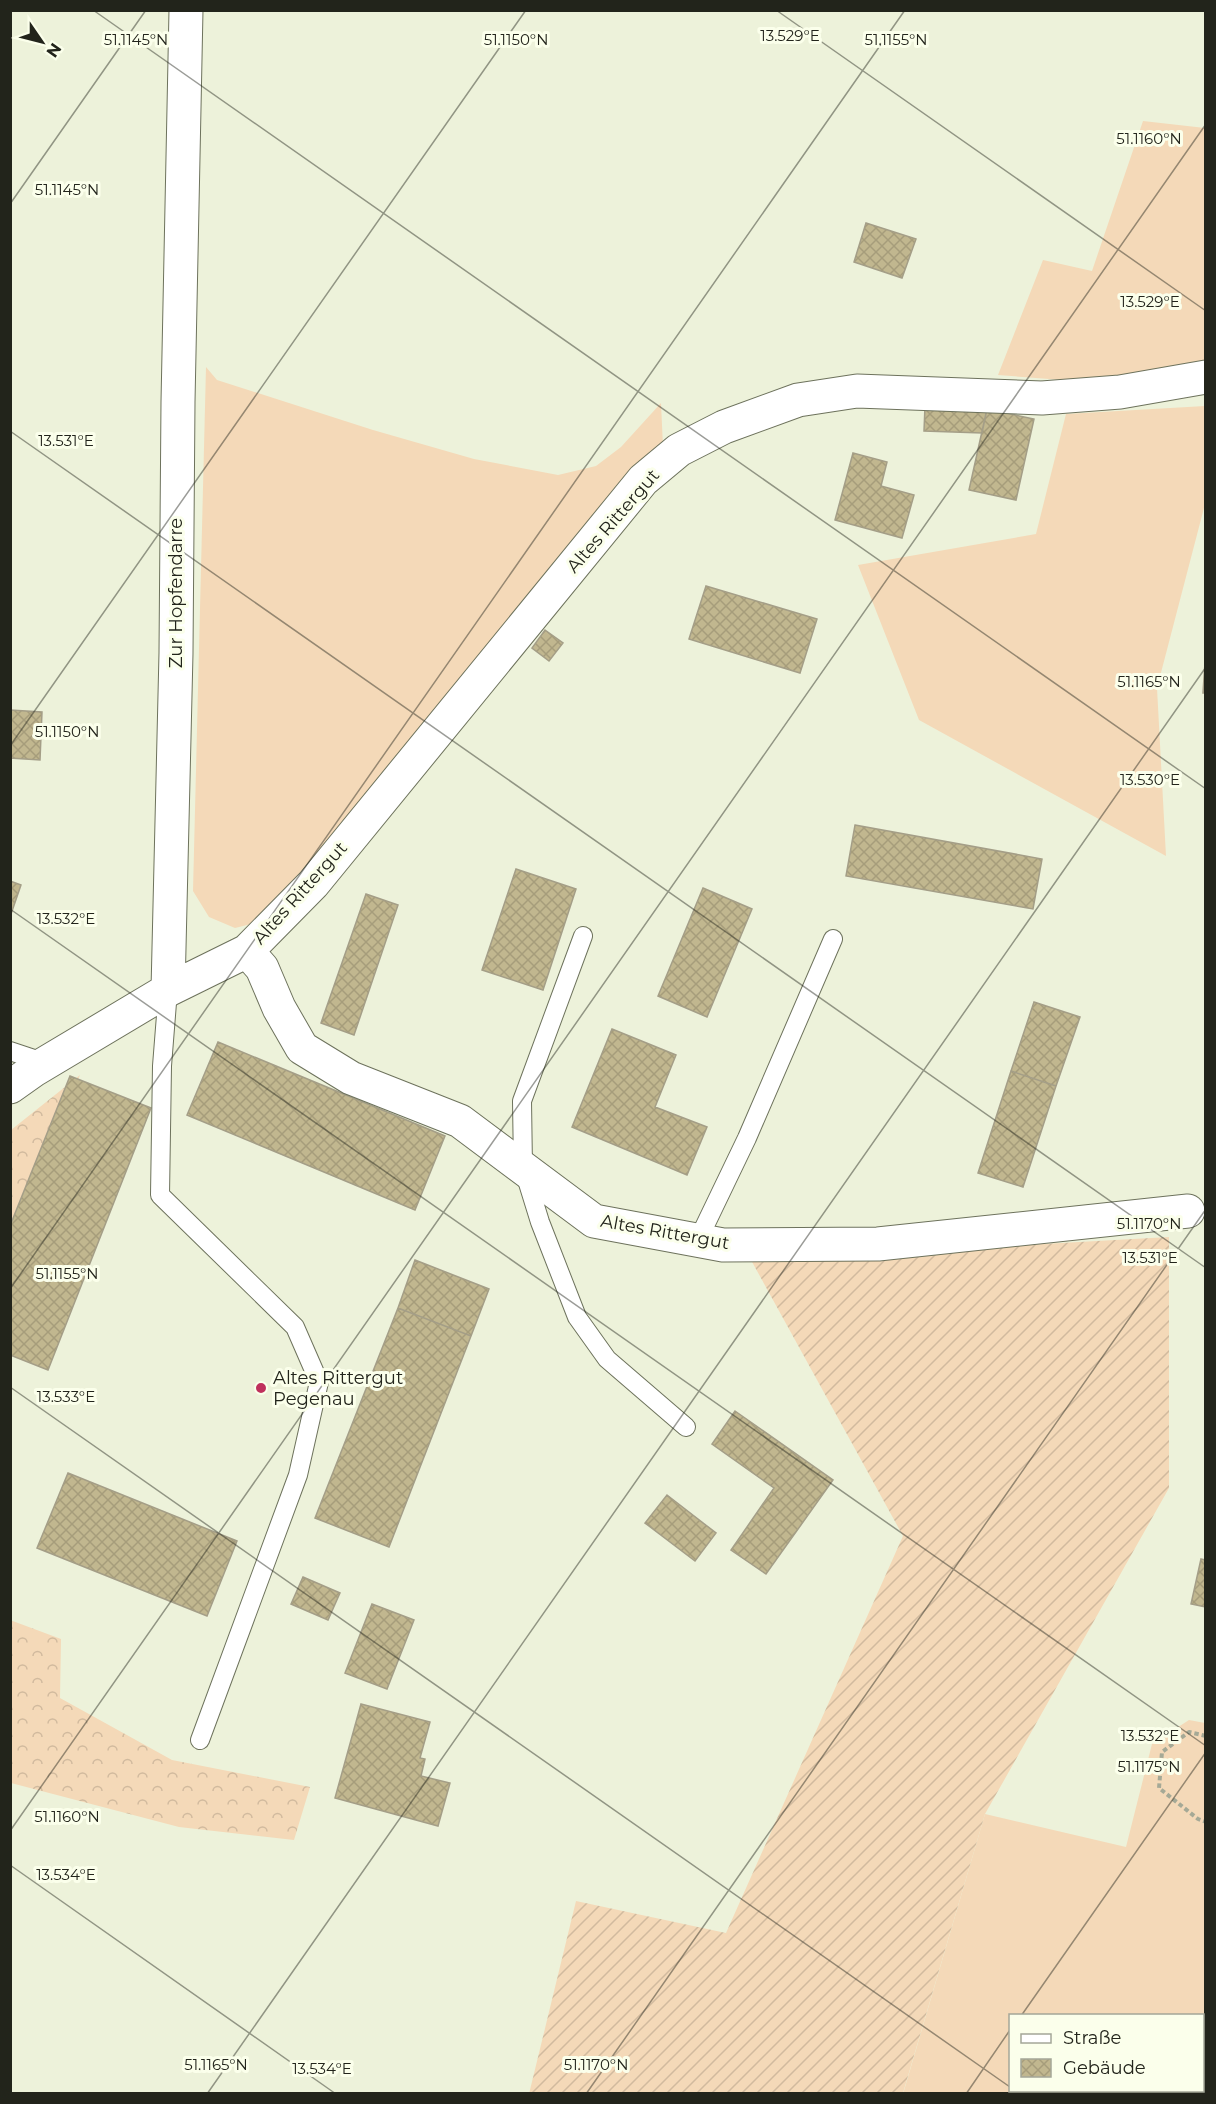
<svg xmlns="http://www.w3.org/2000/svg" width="1216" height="2104" viewBox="0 0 1216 2104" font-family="Montserrat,sans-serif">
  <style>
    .grass { fill: #f4d9b8; fill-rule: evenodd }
    .forest { fill: url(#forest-crowns) }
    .garden { fill: url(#garden-furrows) }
    .building { fill: url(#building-cross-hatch); stroke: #a49e87; stroke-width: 1.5 }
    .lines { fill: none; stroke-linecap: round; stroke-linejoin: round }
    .service-casing { stroke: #6d725c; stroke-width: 20 }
    .minor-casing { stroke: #6d725c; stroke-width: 35 }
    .path { stroke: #a5a996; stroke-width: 4; stroke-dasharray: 4.5 3; stroke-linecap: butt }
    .service { stroke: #fff; stroke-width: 18 }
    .minor { stroke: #fff; stroke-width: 33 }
    .ticks { fill: none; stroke: #22241b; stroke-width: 1.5; stroke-opacity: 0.45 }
    .poi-dot { fill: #bf305c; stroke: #fbffeb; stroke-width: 2 }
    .labels { text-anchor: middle; stroke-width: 6; stroke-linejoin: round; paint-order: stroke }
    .street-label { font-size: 18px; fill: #22241b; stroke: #fbffeb }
    .poi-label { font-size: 18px; fill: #22241b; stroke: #fbffeb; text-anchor: start }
    .ticks-label { font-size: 15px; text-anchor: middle; fill: #22241b; stroke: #fbffeb; stroke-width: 6; stroke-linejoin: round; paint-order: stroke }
  </style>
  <defs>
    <pattern id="forest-crowns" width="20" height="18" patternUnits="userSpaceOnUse" patternTransform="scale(1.5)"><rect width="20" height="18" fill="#f4d9b8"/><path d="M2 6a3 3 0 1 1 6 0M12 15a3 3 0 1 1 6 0" fill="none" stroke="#d1ba9e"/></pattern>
    <pattern id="garden-furrows" width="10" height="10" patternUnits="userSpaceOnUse" patternTransform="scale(1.5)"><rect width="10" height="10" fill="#f4d9b8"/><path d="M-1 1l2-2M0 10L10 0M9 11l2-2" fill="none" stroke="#d1ba9e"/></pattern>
    <pattern id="building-cross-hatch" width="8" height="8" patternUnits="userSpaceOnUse" patternTransform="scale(1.5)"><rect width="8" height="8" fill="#c1b78f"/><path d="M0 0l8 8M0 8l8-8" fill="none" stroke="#a69d7b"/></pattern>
  </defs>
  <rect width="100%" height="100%" fill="#edf2da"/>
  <path class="grass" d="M1143,121L1205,128V368L1102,383L998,375L1043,260L1092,271Z
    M206,367L217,380L373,430L474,459L558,475L596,466L621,447L661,403L663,447L263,921L235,928L209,917L193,891Z
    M1205,406V504L1157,688L1166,856L919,720L858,565L1036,534L1066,414Z
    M1189,1720L1205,1723V2093L903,2094L985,1814L1126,1847L1152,1744ZM1010,2016H1202V2090H1010Z"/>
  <path class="forest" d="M80,1075L11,1246V1130Z
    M10,1620L61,1639L60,1698L172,1760L310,1787L294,1840L179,1827L11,1783Z"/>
  <path class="garden" d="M1169,1237V1488L985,1814L903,2093L529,2094L576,1901L726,1933L903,1536L751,1260Z"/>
  <path class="building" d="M866,223L916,239L902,278L854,262Z
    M925,406L987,409L982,433L924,431Z
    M987,409L1034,419L1016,500L969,490Z
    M853,453L887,462L881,486L914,495L902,538L835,520Z
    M706,586L817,619L800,673L689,639Z
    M545,630L563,643L549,661L532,648Z
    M1206,647V693H1203Z
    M10,710L42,712L40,760L10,758Z
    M855,825L1042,859L1033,909L846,876Z
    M516,869L576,889L543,990L482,970Z
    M10,881L21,885L10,917Z
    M703,888L752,909L707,1017L658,996Z
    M366,894L398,905L354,1035L321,1023Z
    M1034,1002L1080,1017L1056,1086L1011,1071Z
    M612,1029L676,1055L655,1107L707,1127L687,1175L572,1127Z
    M218,1042L445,1136L415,1210L187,1115Z
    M1011,1071L1056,1086L1023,1187L978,1173Z
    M70,1076L151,1108L48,1370L10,1355V1226Z
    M415,1260L489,1289L471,1336L398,1308Z
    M398,1308L471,1336L389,1547L315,1518Z
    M735,1411L833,1480L766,1574L731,1550L774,1488L712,1444Z
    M68,1473L237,1541L207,1616L37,1548Z
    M667,1495L716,1533L695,1561L645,1523Z
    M1201,1559L1206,1560V1607L1191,1604Z
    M303,1577L340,1593L328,1620L291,1604Z
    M372,1604L414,1620L387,1689L345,1673Z
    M361,1704L430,1722L420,1758L425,1759L421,1776L450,1783L438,1826L335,1798Z"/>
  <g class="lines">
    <defs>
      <path id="service" d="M583,936L522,1101L523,1167L540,1222L577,1317L607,1359L686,1427
        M168,990L162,1066L160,1195L295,1327L319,1382L298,1475L200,1740
        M10,1051L46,1063
        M698,1240L747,1138L833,939"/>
      <path id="minor" d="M247,951L262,968L279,1008L302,1048L351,1078L460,1121L594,1221L723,1245L878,1244L1188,1211
        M168,990L176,653L178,402L186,10
        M10,1087L34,1070L168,990L247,951L313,884L643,480L679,450L724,427L798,400L857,391L1042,398L1120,392L1206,377"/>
    </defs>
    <use href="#service" class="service-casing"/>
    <use href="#minor" class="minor-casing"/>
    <path class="path" d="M1206,1736L1189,1732L1162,1752L1159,1788L1198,1819L1206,1822"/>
    <use href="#service" class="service"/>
    <use href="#minor" class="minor"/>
  </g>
  <path class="ticks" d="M93,10L1206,789M776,10L1206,311M10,204L146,10M10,431L1206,1268M10,746L526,10M10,909L1206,1746M10,1289L905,10M10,1387L1010,2087M10,1831L1206,124M10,1865L336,2094M1021,2016L1206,1752M1015,2090L1019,2094M207,2094L1206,667M586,2094L1206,1209M966,2094L1010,2030"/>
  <circle class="poi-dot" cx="261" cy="1388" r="6"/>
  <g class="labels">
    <g class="street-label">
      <text transform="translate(613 521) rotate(-49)" y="6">Altes Rittergut</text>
      <text transform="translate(176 593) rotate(-90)" y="6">Zur Hopfendarre</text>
      <text transform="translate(300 893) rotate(-48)" y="6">Altes Rittergut</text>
      <text transform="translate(665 1232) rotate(10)" y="6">Altes Rittergut</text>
    </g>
    <g class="poi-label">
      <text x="273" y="1384">Altes Rittergut<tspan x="273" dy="21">Pegenau</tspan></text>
    </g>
  </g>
  <g class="ticks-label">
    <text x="790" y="41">13.529°E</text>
    <text x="136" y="45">51.1145°N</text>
    <text x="516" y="45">51.1150°N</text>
    <text x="896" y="45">51.1155°N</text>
    <text x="1149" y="144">51.1160°N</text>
    <text x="67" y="195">51.1145°N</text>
    <text x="1150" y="307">13.529°E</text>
    <text x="66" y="446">13.531°E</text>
    <text x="1149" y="687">51.1165°N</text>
    <text x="67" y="737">51.1150°N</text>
    <text x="1150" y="785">13.530°E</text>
    <text x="66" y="924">13.532°E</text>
    <text x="1149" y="1229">51.1170°N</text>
    <text x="1150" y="1263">13.531°E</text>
    <text x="67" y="1279">51.1155°N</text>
    <text x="66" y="1402">13.533°E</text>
    <text x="1150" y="1741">13.532°E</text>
    <text x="1149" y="1772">51.1175°N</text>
    <text x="67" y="1822">51.1160°N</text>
    <text x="66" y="1880">13.534°E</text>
    <text x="216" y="2070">51.1165°N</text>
    <text x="596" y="2070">51.1170°N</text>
    <text x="322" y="2074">13.534°E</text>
  </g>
  <rect width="1216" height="2104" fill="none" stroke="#22241b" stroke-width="24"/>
  <rect x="1009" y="2014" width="195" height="78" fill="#fbffeb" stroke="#a4a798" stroke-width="1.5"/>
  <rect x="1021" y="2034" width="30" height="9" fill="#ffffff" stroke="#a4a798" stroke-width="1.5"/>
  <text x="1063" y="2044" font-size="18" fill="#22241b">Straße</text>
  <rect x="1021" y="2059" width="30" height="18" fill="url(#building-cross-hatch)" stroke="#a4a798" stroke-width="1.5"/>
  <text x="1063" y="2074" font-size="18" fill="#22241b">Gebäude</text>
  <g transform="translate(42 42) rotate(125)" stroke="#fbffeb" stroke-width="4.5" paint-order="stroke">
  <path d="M0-4.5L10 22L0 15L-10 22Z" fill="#22241b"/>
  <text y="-9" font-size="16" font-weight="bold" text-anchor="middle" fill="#22241b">N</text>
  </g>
</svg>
